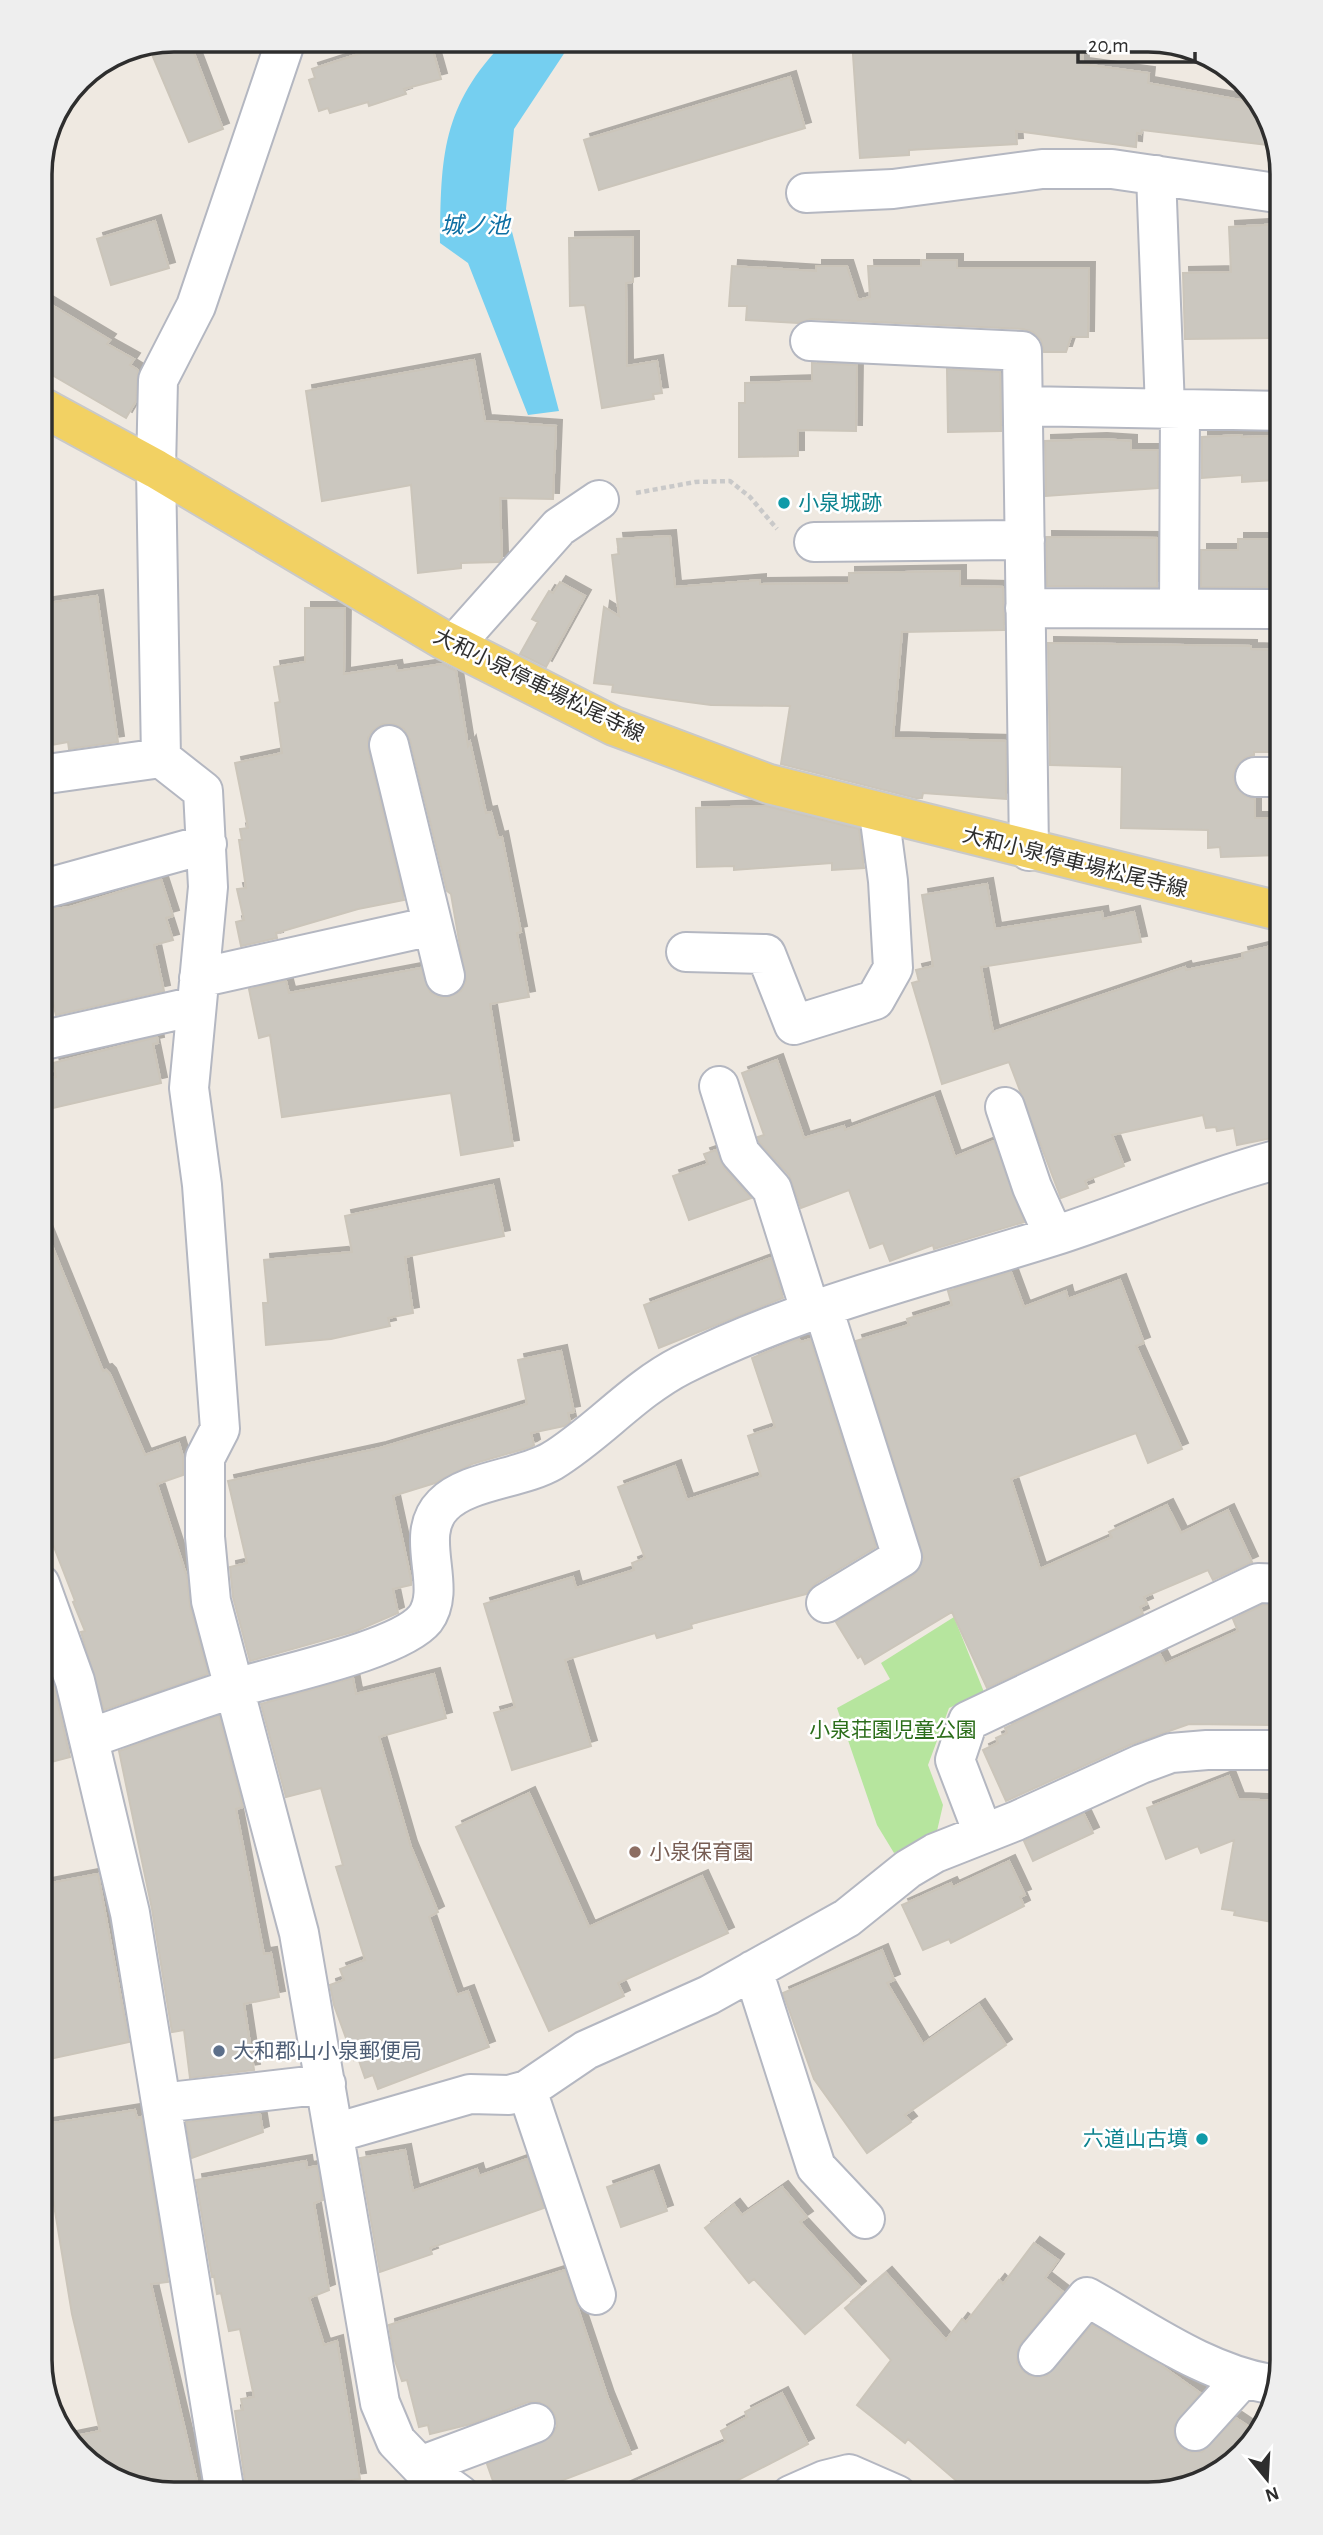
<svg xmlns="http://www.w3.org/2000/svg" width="1323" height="2535" viewBox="0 0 1323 2535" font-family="'Alegreya Sans','Noto Sans JP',sans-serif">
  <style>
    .green { fill: #b6e59e }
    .water { fill: #75cff0 }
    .building { fill: #cbc7bf; stroke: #cbc5ba; stroke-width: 2; filter: url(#shadow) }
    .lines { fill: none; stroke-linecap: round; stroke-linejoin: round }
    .minor-casing { stroke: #b4b7c1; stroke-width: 42 }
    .major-casing { stroke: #c9c9c9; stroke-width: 42 }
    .path { stroke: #c9c9c9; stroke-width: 4.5; stroke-dasharray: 5 3.5; stroke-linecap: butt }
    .minor { stroke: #fff; stroke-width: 38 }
    .major { stroke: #f2d163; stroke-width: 38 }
    .culture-dot { fill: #0f9aa8; stroke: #fff; stroke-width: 2.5 }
    .education-dot { fill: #8d6e63; stroke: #fff; stroke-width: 2.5 }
    .service-dot { fill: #5c6f8a; stroke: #fff; stroke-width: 2.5 }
    .labels { text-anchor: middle; stroke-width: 5; stroke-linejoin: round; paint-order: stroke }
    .culture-label { font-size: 21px; fill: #0d838f; stroke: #fff; text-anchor: start }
    .street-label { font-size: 21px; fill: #2e2e2e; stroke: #fff }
    .park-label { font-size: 21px; fill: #2c6e1b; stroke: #fff }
    .education-label { font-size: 21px; fill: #785e54; stroke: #fff; text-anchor: start }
    .service-label { font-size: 21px; fill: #4e5e75; stroke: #fff; text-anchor: start }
    .water-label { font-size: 23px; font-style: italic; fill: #0d6fa3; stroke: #fff }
    .rim { fill: none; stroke: #2e2e2e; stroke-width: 3.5 }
  </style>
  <defs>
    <filter id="shadow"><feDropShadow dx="6" dy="-6" stdDeviation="0" flood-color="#0004"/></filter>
  </defs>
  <rect width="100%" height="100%" fill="#efe9e1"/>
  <path class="green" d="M954,1617L984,1692L949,1708L928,1765L943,1805L937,1831L894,1853L877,1825L837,1708L890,1679L881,1663Z"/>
  <path class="water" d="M506,40H573L514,129L506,209L559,411L528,415L468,263L440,243C441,157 441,106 506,40Z"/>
  <path class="building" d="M177,40H189L223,129L189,142L148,45Z
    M402,40H430L441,79L404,89L406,94L369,106L368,102L330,113L328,108L319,111L309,80L315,78L312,69Z
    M852,40L1044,41V46H1082L1083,64L1149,73L1148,83L1256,103L1272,123L1277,146L1142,130L1141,134L1137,133L1136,147L1016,131L1017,144L909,150V155L860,158Z
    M790,77L805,128L599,190L584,140Z
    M155,221L169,268L111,285L97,239Z
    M1283,224V333H1273V338L1185,339L1183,273L1231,272L1229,227Z
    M633,237V282L626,283L627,366L657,361L662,393L653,394L654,399L602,408L585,305L570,306L569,238Z
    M921,260H957V268H1089L1088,337H1071L1066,352H1044L1041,340L1033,332L1023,329L811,319L798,323L746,320L747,306H729L732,266L816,271V266H847L858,300L870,297L868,266H921Z
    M40,298L110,340L107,344L134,359L130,365L138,370L136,401L126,418L40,368Z
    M474,360L485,421L556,426L553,499L500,498L502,558L499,562L461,563V568L418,573L411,485L322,501L306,391Z
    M812,363L857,365L856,431L798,430V456L739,457V403H745V383L812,381Z
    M947,369L1000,372L1001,431L948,432Z
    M1242,435V437L1274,436L1277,480L1242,482V475L1202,478V437Z
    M1101,439L1131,441V450H1158V488L1046,496L1045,441Z
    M670,536L675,587L760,580V584L849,583V573L960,571V586L1003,587L1004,630L902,632L893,738L1006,741V799L923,793L922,798H916L781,764L790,706L711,705L612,692L613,685L594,683L604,607L619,616L612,555L619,554L617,539Z
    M1046,537L1157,538V587L1047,586Z
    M1238,539H1269L1268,587H1201V550H1238Z
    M560,582L585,596L546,667L520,654L538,622L532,619L549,591L553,593Z
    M97,596L118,742L69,749L68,742L40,747V604Z
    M305,608H345L344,674L396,666L397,671L442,664L456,671L468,746L470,742L486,813L491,812L498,838L502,837L521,932L517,933L529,997L490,1004L513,1146L461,1155L451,1093L282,1117L270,1035L259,1038L249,989L286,981L289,993L421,968L430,992L438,997H449L461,991L466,981L451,894L447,891L410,740L404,729L394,724H383L373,730L368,738V749L404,900L358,909L276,933L277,938L241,946L236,922L244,920L237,889L246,888L239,840H242L240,829L248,828L235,763L282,753L275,703L280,702L274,667L305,662Z
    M1048,643L1251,646V649L1283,650V752H1254V755L1245,758L1236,766L1233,776L1236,788L1245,796L1255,799V818H1283V855L1221,857L1220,847L1208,848V830L1121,828L1122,767L1050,765Z
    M766,806L859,829L864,868L832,870V863L734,870V866L697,867L696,808Z
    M161,879L173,916L166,918L173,940L154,945L164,991L56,1015L46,974L40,975V911L70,907Z
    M987,884L995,929L1102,912L1103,919L1134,912L1141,942L981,967L993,1032L1185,967L1186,970L1243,958L1242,953L1283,943V1093L1270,1096L1277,1137L1237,1145L1234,1128L1217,1131L1216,1127L1206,1128L1203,1115L1112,1135L1124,1166L1085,1181L1088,1188L1061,1198L1009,1062L942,1084L912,983L919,981L916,970L933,966L922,895Z
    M157,1037L158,1043L153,1044L161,1083L40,1111V1081L56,1077L53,1063Z
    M777,1060L804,1138L844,1126L845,1130L934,1097L955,1157L994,1141L1024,1222L934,1249L933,1245L890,1261L883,1243L870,1248L849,1190L801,1208L789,1175L759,1142L758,1137L764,1135L742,1073Z
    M716,1150L724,1168L751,1198L689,1220L673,1176L708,1164L704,1154Z
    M493,1185L504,1236L405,1257L413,1313L388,1318L390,1326L331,1339L266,1345L263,1303H268L264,1260L352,1252L345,1216Z
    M40,1216L103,1371L106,1370L110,1374L145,1455L179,1443L183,1457V1475L157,1484L187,1577L190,1606L208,1674L104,1710L81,1632L85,1631L73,1602L75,1601L40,1511Z
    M771,1258L783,1298L659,1348L644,1305Z
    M1011,1272L1024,1307L1066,1291L1068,1299L1120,1280L1144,1343L1136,1346L1182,1449L1148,1463L1136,1433L1011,1479L1040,1569L1112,1537L1109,1532L1167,1505L1181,1533L1228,1510L1252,1562L1213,1580L1208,1570L1144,1597L1147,1604L1140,1607L1143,1614L987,1688L952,1612L865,1664L861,1656L858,1658L836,1622L913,1576L924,1559L856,1341L909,1325L907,1319L952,1305L948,1291Z
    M799,1339L801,1342L810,1339L876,1547L815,1584L806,1594L691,1624L692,1628L657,1638L655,1633L565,1660L591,1746L512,1770L494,1713L515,1707L484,1604L573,1577L576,1588L634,1570L632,1563L645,1558L618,1487L675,1466L687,1500L761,1476L748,1436L775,1427L752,1358Z
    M561,1351L574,1412L568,1413L570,1422L564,1426L531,1433L534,1445L531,1447L472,1464L435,1483L393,1496L411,1579V1585L393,1589L398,1613L356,1631L250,1661L233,1597L230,1567L247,1563L228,1481L380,1448L527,1404L518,1360Z
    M1263,1605H1273L1283,1626V1720H1275V1725L1189,1724L1132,1744L1006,1801L983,1750L998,1743L996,1738L1007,1733L1005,1728L1160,1654L1165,1664L1238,1631L1233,1619Z
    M40,1649L54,1687L70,1757L40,1765Z
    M434,1674L446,1718L379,1737L411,1847L438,1912L429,1917L457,1995L468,1991L489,2047L378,2089L373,2075L365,2078L358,2058L354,2060L334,2005L330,1985L344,1980L340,1969L365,1960L336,1867L343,1865L321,1788L286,1797L261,1704L353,1678L356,1694Z
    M219,1716L243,1807L236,1809L264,1954L271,1953L279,1997L244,2004L254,2070L190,2078L184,2030L172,2032L152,1909L119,1751Z
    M1229,1776L1238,1799L1283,1801V1924L1234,1915L1235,1911L1222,1909L1234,1840L1201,1853L1198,1846L1166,1859L1147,1808Z
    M529,1793L589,1927L702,1876L728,1933L618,1983L624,1996L549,2031L456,1827Z
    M1084,1814L1093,1833L1033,1861L1024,1841Z
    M1009,1861L1025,1895L1020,1897L1024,1906L951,1943L949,1939L923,1950L902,1905L951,1883L953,1887Z
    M98,1874L129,2042L40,2061V1885Z
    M882,1950L894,1980L887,1983L923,2044L979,2005L1006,2045L905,2115L911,2122L867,2153L814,2079L783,1993Z
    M135,2110L137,2118L141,2117L168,2282L151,2284L200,2494H166L99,2472L71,2437L100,2431L72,2314L52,2193H47L41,2163L50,2158L46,2124Z
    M260,2114L263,2132L192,2158L186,2122Z
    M405,2150L413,2191L477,2169L479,2176L527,2159L544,2208L430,2248L432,2254L380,2272L360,2158Z
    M306,2161L307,2168L317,2166L323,2200L314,2203L329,2290L309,2298L324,2345L337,2341L360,2479L280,2489L281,2495H247L235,2411L243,2410L241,2399L254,2397L240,2329L229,2331L221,2293L217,2294L214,2276L212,2277L196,2180Z
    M653,2171L667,2211L621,2227L607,2187Z
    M782,2187L807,2217L800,2222L860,2287L805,2334L754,2279L749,2283L705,2228L734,2205L742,2215Z
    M1034,2243L1058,2260L1045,2278L1063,2292L1021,2343L1017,2352V2363L1024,2372L1034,2377L1046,2376L1092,2325L1162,2366L1200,2393L1174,2426V2437L1181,2448L1191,2452H1202L1236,2418L1251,2428V2443L1200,2484L1149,2495H984L960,2484L908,2439L905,2443L857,2405L891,2360L845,2308L886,2273L946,2340L962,2319L966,2322L999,2280L1003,2284Z
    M565,2270L608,2398L631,2454L524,2495H498L487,2464L551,2437L557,2426L555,2415L549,2407L539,2402H528L471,2424L430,2434L428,2425L419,2427L407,2380L402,2381L394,2358L389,2325Z
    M782,2393L808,2444L709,2495H607L726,2442L721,2431L747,2417L745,2412Z"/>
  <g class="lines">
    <defs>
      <path id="minor" d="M286,40L196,306L158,380L156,469L161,758L203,791L208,887L189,1088L202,1185L220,1429L205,1458V1537L211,1601L299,1933L380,2403L396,2441L420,2466L460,2495
        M1156,175L1165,408
        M806,193L893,189L1042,169H1112L1283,194
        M810,341L1022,351L1029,851
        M1023,406L1283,411
        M814,542L1025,540
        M1025,608L1283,609
        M1179,608L1180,409
        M454,645L559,527L599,500
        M389,745L445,976
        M40,775L161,758
        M1255,777H1283
        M40,890L207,844
        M686,952L766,954L794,1025L875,1000L893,968L888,881L879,813
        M199,978L432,926
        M40,1041L196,1006
        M719,1086L740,1153L772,1189L811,1313
        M1005,1107L1032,1187L1054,1236
        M823,1308L902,1557L826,1603
        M40,1584L75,1681L130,1913L225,2494
        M90,1738C136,1722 182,1705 229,1690C272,1676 399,1651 425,1619C449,1587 412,1536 443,1505C467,1480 521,1479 552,1461C598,1433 633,1390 682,1365C798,1307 927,1276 1051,1237C1129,1212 1204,1179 1283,1158
        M983,1833L955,1760L968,1721L1258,1583L1283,1584
        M753,1970L816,2167L865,2219
        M527,2090L596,2295
        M161,2103L326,2084
        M335,2133L470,2094L509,2095L527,2090L586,2050L709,1995L847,1918L908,1869L935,1853L1016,1821L1141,1764L1171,1753L1207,1750H1283
        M1038,2356L1087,2297C1146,2330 1207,2375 1276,2385
        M1195,2431L1243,2378
        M420,2466L535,2423
        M791,2495L825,2480L849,2474L897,2495"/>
      <path id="major" d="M40,406L156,469L442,639L614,726L769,784L1283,912"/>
    </defs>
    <use href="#minor" class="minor-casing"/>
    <use href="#major" class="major-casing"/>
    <path class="path" d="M636,493L695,482L730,481L750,497L777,529"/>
    <use href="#minor" class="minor"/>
    <use href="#major" class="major"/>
  </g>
  <g class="culture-dot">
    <circle cx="784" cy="503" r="7"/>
    <circle cx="1202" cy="2139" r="7"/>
  </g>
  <circle class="education-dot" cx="635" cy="1852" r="7"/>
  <circle class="service-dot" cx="219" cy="2051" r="7"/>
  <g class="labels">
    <g class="culture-label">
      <text x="798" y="510">小泉城跡</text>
      <text x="1188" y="2146" text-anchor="end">六道山古墳</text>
    </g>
    <g class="street-label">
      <text transform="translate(539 685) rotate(26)" y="7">大和小泉停車場松尾寺線</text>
      <text transform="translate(1075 862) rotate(14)" y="7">大和小泉停車場松尾寺線</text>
    </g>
    <g class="park-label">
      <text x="893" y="1737">小泉荘園児童公園</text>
    </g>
    <g class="education-label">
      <text x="649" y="1859">小泉保育園</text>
    </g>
    <g class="service-label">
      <text x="233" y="2058">大和郡山小泉郵便局</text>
    </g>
    <g class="water-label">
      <text x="475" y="233">城ノ池</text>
    </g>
  </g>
  <path d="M0 0H1323V2535H0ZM174 52H1148A122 122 0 0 1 1270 174V2360A122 122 0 0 1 1148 2482H174A122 122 0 0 1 52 2360V174A122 122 0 0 1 174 52Z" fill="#eee" fill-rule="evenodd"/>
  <path class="rim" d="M174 52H1148A122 122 0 0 1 1270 174V2360A122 122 0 0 1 1148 2482H174A122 122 0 0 1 52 2360V174A122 122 0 0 1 174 52Z"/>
  <g transform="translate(1267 2479) rotate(162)" stroke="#ffffff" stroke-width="5" paint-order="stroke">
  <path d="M0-5L12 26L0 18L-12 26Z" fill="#2e2e2e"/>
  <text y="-10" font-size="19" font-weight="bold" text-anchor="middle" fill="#2e2e2e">N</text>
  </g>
  <path d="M1078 52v10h117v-10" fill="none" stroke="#2e2e2e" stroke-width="3.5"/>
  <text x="1088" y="52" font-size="21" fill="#2e2e2e" stroke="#ffffff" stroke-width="5" paint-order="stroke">20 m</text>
</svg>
